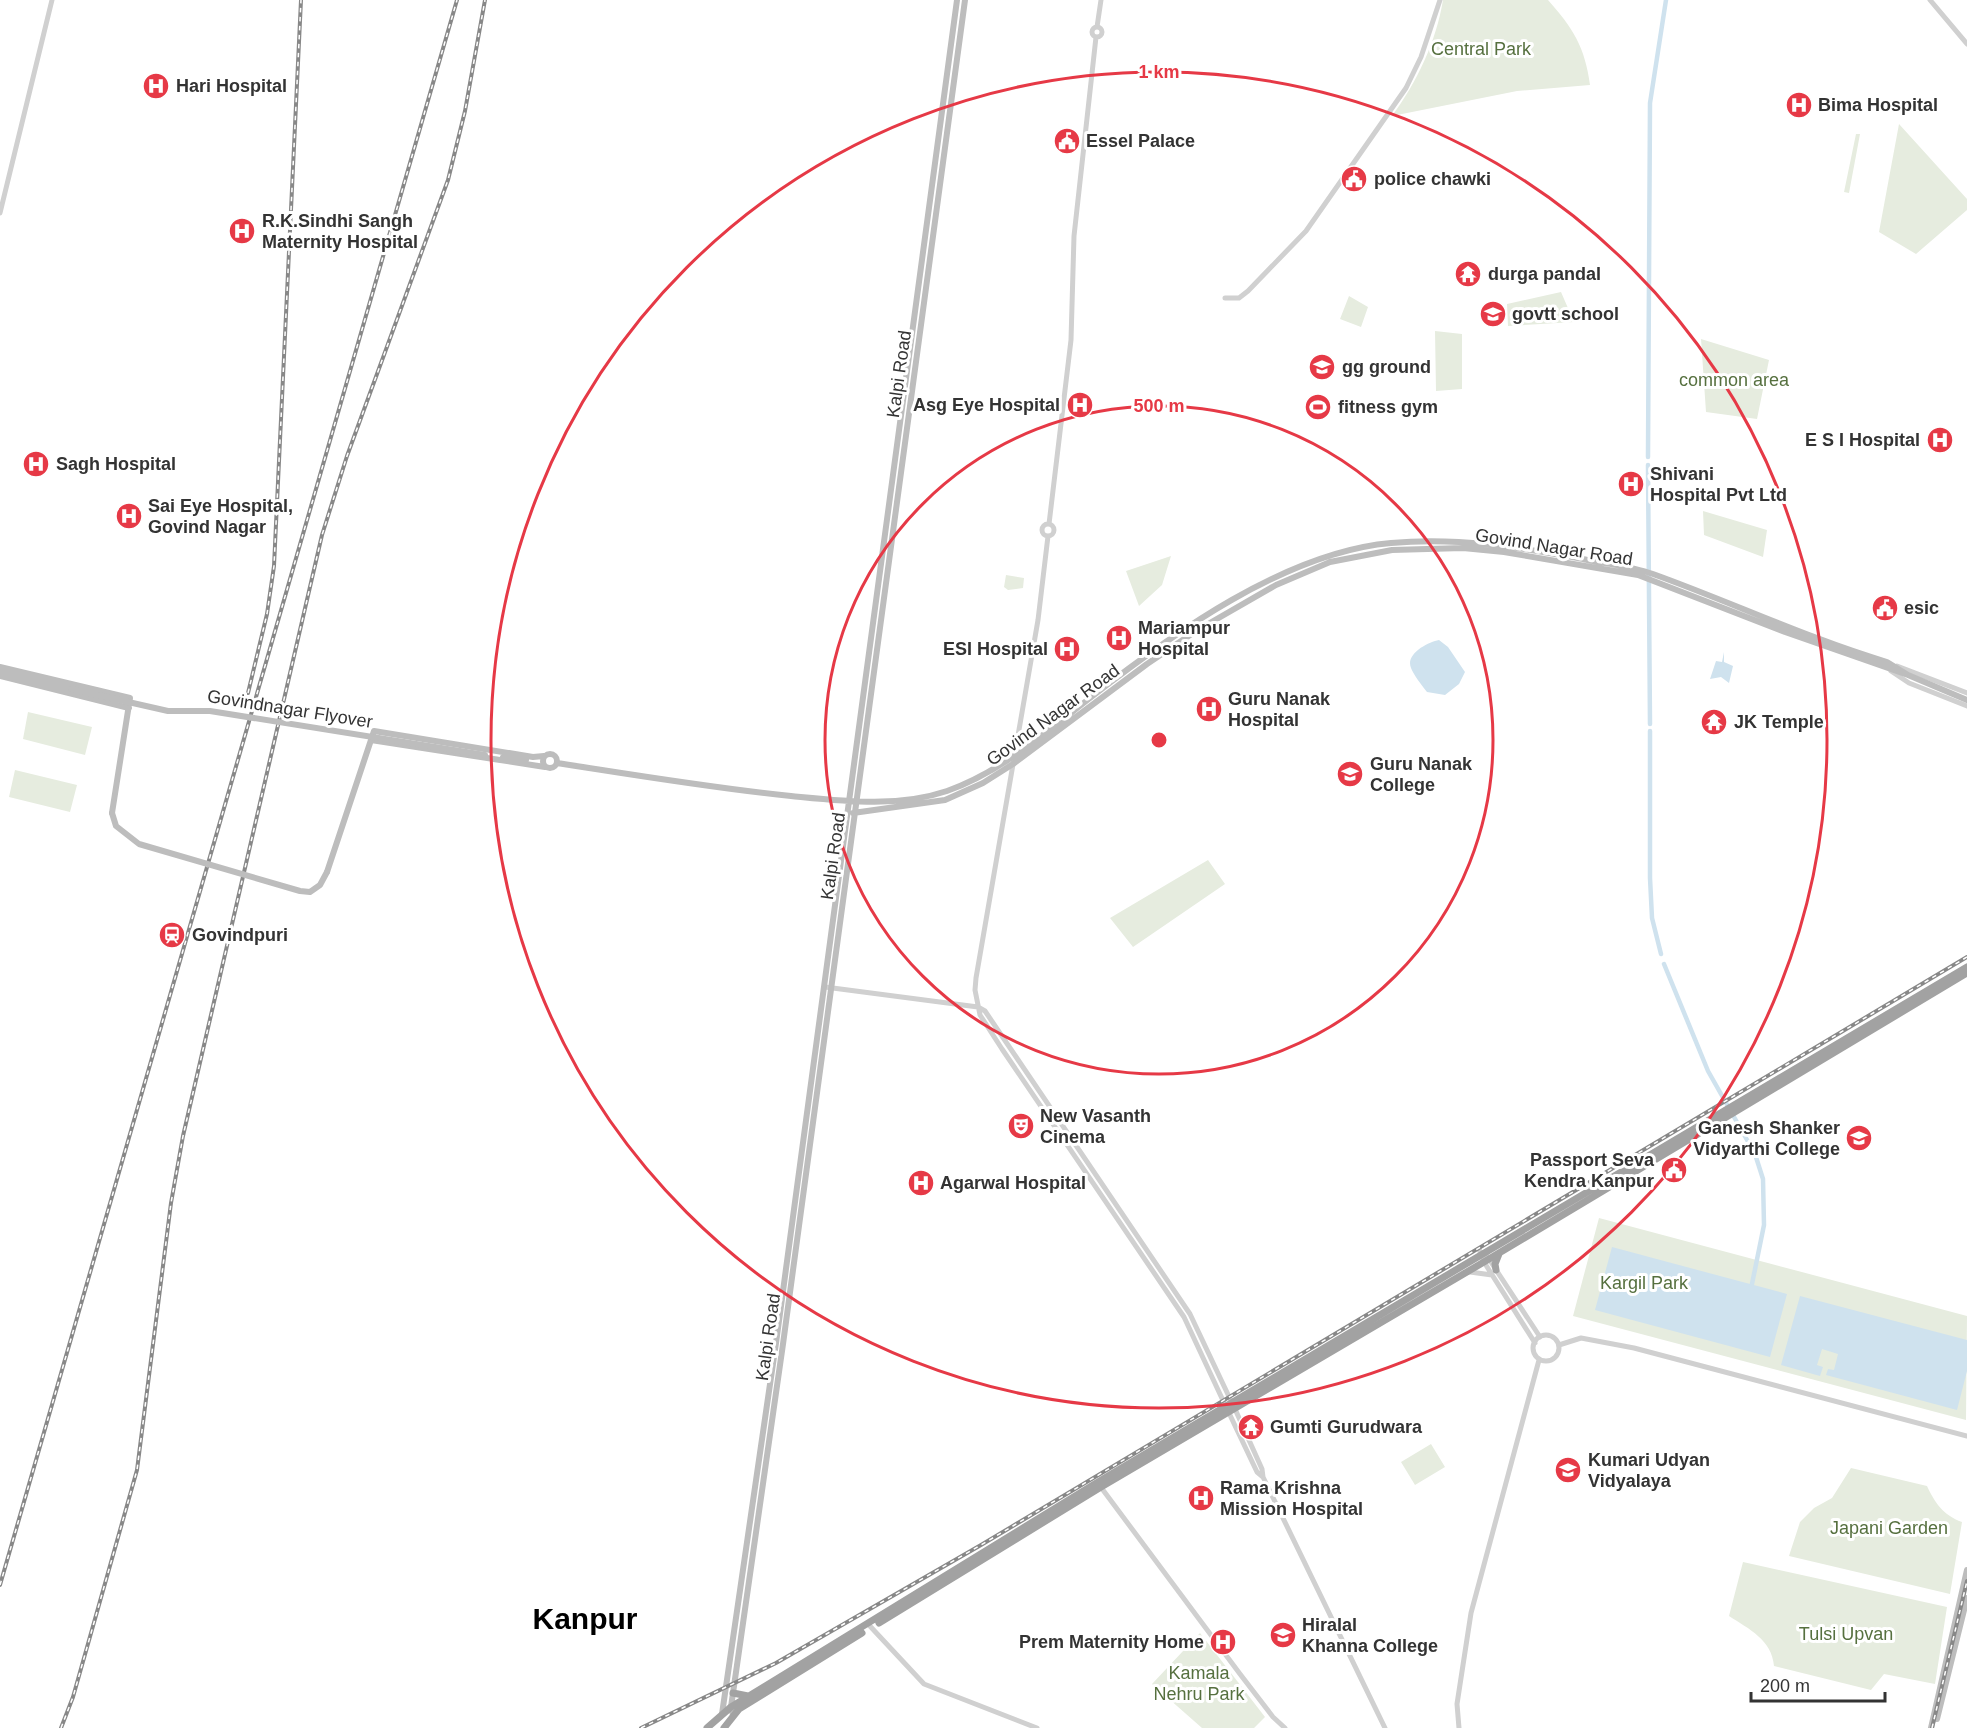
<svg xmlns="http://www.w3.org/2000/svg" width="1967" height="1728" viewBox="0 0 1967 1728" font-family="Arial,sans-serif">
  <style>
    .green { fill: #e6ecdf }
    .water { fill: #cfe2ee }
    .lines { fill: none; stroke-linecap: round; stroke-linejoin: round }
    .canal { stroke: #cfe2ee; stroke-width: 4.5 }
    .tertiary { stroke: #d0d0d0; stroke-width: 5 }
    .secondary { stroke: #bdbdbd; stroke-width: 6 }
    .trunk { stroke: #a2a2a2; stroke-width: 7 }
    .rail-casing { stroke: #888; stroke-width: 4 }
    .rail { stroke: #fff; stroke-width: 1.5; stroke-dasharray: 4.5; stroke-linecap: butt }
    .secondary-bridge { stroke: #bdbdbd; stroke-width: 6 }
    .ring { fill: none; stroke: #e63946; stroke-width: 3 }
    .labels { text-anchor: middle; stroke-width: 6; stroke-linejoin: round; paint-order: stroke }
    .park-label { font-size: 18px; fill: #56703f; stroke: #fff }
    .poi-label { font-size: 18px; font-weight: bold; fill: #333; stroke: #fff; text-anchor: start }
    .street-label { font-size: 18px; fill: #333; stroke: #fff }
    .town-label { font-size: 30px; font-weight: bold; fill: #000; stroke: #fff }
    .centre { fill: #e63946; stroke: #fff; stroke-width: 3 }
    .ring-label { font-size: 18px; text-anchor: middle; font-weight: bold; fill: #e63946; stroke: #fff; stroke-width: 6; stroke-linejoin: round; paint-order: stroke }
  </style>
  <rect width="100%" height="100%" fill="#fff"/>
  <path class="green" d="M1443,0H1548C1573,28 1585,47 1590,85L1517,91L1392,116C1417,82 1436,42 1443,0Z
    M1899,124L1967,199V210L1916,254L1879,232Z
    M1856,134H1860L1849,193L1844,192Z
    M1561,292L1574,322L1508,326L1507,304Z
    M1349,296L1368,307L1361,327L1340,319Z
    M1435,331L1462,334V389L1436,391Z
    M1701,339L1769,360L1757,419L1706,412Z
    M1703,511L1767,530L1763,557L1704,535Z
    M1171,556L1162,585L1139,606L1126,571Z
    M1006,575L1024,578L1023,588L1008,590L1004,587Z
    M28,712L92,727L85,755L23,739Z
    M15,770L77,785L70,812L9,797Z
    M1208,860L1225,884L1133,947L1110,918Z
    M1599,1218L1967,1316L1966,1420L1573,1316Z
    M1431,1444L1445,1467L1415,1485L1401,1462Z
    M1851,1468L1927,1486C1935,1503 1943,1515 1962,1522L1950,1594L1789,1556L1800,1522L1814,1508L1832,1498Z
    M1743,1562L1947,1607L1935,1684L1884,1674L1871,1690L1774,1666C1772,1640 1749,1629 1729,1616Z
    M1200,1633L1265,1717L1254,1728H1202L1152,1684Z"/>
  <path class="water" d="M1439,640L1448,647L1465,672L1459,684L1445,695L1427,692C1423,687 1413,674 1411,668C1405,654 1428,642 1439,640Z
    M1724,652V662L1733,666L1729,683L1721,677L1710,679L1716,661L1722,662Z
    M1612,1247L1787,1294L1770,1357L1595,1310Z
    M1800,1296L1967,1340V1371L1957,1410L1826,1375L1828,1369L1834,1370L1838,1354L1822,1349L1817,1365L1823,1367L1820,1376L1781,1365Z"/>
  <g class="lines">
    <path class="canal" d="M1648,457L1650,103L1666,0
      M1648,465L1650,724
      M1650,731V878L1652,918L1661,954
      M1664,964L1708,1071L1755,1154L1763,1179L1764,1225L1752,1284"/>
    <path class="tertiary" d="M1930,0L1967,44
      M1097,27L1101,0
      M1092 32a5 5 0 1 1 10 0a5 5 0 1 1-10 0Z
      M0,213L52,0
      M1225,298H1239L1248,291L1306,231L1406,88L1421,57L1440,0
      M1042 530a6 6 0 1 1 12 0a6 6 0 1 1-12 0Z
      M1049,524L1071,340L1074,236L1096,37
      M1048,536L1038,620L976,978L975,990L980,1015L1002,1049L1184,1317L1226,1407
      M1897,666L1967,693
      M1891,671L1909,683L1967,706
      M825,987L978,1007L985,1011L1190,1314L1232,1403
      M1479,1249L1484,1262L1535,1343
      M1487,1256L1540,1337
      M1470,1272L1492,1275
      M1533 1348a13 13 0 1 1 26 0a13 13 0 1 1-26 0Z
      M1559,1345L1581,1338L1634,1348L1967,1436
      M1235,1409L1262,1469L1263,1477L1385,1728
      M1229,1413L1257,1472L1263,1477
      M1100,1486L1240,1674L1273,1717L1285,1728
      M868,1624L924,1684L1037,1728
      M1459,1728L1457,1704L1471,1613L1539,1360"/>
    <path class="secondary" d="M0,667L130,698L112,813
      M0,671L71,689
      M0,676L129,708
      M543 761a7 7 0 1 1 14 0a7 7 0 1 1-14 0Z
      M544,756L533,757L374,731L371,740L545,767
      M503,757L526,760
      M557,763C635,775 712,788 791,796C842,801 897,808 947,791C1001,772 1045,733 1090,698C1172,634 1286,552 1391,543C1457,537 1518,547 1583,559C1606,564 1630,566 1653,574C1731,602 1807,638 1887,662L1908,675
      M853,813L945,800L983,783L1013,764L1147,664L1196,631L1276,585L1330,562L1392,550L1463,548L1504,552L1638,575L1785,632L1908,675L1967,700
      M327,872L371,740
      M722,1714L776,1343L957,0
      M733,1715L731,1707L783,1344L965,0
      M1937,1719L1967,1598
      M1931,1728L1967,1570"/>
    <path class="trunk" d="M1496,1270L1495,1264L1499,1254
      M879,1623L1101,1487L1489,1259L1967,973
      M733,1693L748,1696
      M707,1728L731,1707L1098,1482L1967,967
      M724,1728L739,1709L862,1633"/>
    <defs>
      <path id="rail" d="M248,693L267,614L274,566L301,0
        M0,1585L457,0
        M61,1728L73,1697L137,1470L171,1203L183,1136L322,535L347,456L448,180L465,111L485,0
        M641,1728L776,1663L981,1545L1967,957
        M1932,1728L1967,1581"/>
    </defs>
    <use href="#rail" class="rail-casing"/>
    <use href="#rail" class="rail"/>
    <path class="secondary-bridge" d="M71,689L168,711H210L485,755
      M112,813L116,826L139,844L300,891L310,892L320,885L327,872"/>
  </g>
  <g class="ring">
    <circle cx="1159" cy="740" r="334"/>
    <circle cx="1159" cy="740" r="668"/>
  </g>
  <defs>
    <symbol id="hospital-disc" viewBox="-11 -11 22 22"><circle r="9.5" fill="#e63946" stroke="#fff"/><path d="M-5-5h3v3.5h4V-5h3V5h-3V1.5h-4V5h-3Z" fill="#fff"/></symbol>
    <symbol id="civic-disc" viewBox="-11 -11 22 22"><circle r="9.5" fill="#e63946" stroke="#fff"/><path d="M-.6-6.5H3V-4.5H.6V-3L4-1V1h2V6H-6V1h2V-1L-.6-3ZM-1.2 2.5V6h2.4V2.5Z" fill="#fff"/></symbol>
    <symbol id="temple-disc" viewBox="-11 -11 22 22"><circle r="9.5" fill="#e63946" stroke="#fff"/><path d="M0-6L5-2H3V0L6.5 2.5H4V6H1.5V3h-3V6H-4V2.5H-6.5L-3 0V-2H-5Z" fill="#fff"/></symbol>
    <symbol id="school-disc" viewBox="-11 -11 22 22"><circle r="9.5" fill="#e63946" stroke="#fff"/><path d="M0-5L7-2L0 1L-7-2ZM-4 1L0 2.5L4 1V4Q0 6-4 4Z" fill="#fff"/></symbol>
    <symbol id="stadium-disc" viewBox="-11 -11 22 22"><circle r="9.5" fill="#e63946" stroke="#fff"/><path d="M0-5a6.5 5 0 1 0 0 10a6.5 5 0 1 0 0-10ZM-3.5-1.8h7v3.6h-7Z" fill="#fff"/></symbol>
    <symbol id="university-disc" viewBox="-11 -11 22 22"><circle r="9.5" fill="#e63946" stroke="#fff"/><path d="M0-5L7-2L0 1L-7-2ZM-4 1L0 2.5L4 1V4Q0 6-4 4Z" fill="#fff"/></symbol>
    <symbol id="station-disc" viewBox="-11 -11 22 22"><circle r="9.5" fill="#e63946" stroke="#fff"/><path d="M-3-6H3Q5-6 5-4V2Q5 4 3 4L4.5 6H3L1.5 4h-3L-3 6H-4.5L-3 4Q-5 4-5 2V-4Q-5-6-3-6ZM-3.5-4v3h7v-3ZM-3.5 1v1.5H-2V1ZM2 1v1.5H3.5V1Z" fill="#fff"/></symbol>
    <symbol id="theatre-disc" viewBox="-11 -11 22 22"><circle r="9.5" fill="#e63946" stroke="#fff"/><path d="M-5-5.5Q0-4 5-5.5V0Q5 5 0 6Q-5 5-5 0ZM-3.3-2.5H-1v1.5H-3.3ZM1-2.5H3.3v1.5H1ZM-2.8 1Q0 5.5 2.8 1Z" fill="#fff"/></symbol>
  </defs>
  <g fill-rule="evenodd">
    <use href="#hospital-disc" x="141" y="71" width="30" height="30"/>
    <use href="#hospital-disc" x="1784" y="90" width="30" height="30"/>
    <use href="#civic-disc" x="1052" y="126" width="30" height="30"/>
    <use href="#civic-disc" x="1339" y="164" width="30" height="30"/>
    <use href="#hospital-disc" x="227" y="216" width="30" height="30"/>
    <use href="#temple-disc" x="1453" y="259" width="30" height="30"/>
    <use href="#school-disc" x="1478" y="299" width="30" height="30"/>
    <use href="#school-disc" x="1307" y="352" width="30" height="30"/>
    <use href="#hospital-disc" x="1065" y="390" width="30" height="30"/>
    <use href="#stadium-disc" x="1303" y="392" width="30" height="30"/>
    <use href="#hospital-disc" x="1925" y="425" width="30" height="30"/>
    <use href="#hospital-disc" x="21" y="449" width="30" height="30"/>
    <use href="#hospital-disc" x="1616" y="469" width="30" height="30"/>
    <use href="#hospital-disc" x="114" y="501" width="30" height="30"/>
    <use href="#civic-disc" x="1870" y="593" width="30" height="30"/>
    <use href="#hospital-disc" x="1104" y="623" width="30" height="30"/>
    <use href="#hospital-disc" x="1052" y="634" width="30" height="30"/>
    <use href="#hospital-disc" x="1194" y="694" width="30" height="30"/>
    <use href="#temple-disc" x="1699" y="707" width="30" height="30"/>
    <use href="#university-disc" x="1335" y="759" width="30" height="30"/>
    <use href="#station-disc" x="157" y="920" width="30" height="30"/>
    <use href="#theatre-disc" x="1006" y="1111" width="30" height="30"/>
    <use href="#university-disc" x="1844" y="1123" width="30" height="30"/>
    <use href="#civic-disc" x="1659" y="1155" width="30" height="30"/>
    <use href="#hospital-disc" x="906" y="1168" width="30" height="30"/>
    <use href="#temple-disc" x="1236" y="1412" width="30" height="30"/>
    <use href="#school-disc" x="1553" y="1455" width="30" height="30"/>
    <use href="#hospital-disc" x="1186" y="1483" width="30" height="30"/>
    <use href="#university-disc" x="1268" y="1620" width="30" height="30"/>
    <use href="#hospital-disc" x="1208" y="1627" width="30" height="30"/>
  </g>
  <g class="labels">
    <g class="park-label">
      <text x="1481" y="55">Central Park</text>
      <text x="1734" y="386">common area</text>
      <text x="1644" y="1289">Kargil Park</text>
      <text x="1889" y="1534">Japani Garden</text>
      <text x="1846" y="1640">Tulsi Upvan</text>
      <text x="1199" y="1679">Kamala<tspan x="1199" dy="21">Nehru Park</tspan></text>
    </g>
    <g class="poi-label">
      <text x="176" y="92">Hari Hospital</text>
      <text x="1818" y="111">Bima Hospital</text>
      <text x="1086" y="147">Essel Palace</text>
      <text x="1374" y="185">police chawki</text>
      <text x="262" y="227">R.K.Sindhi Sangh<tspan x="262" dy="21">Maternity Hospital</tspan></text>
      <text x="1488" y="280">durga pandal</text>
      <text x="1512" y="320">govtt school</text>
      <text x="1342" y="373">gg ground</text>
      <text x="1060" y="411" text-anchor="end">Asg Eye Hospital</text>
      <text x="1338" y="413">fitness gym</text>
      <text x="1920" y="446" text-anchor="end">E S I Hospital</text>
      <text x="56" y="470">Sagh Hospital</text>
      <text x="1650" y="480">Shivani<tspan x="1650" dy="21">Hospital Pvt Ltd</tspan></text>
      <text x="148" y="512">Sai Eye Hospital,<tspan x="148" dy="21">Govind Nagar</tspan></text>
      <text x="1904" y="614">esic</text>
      <text x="1138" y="634">Mariampur<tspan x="1138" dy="21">Hospital</tspan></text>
      <text x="1048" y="655" text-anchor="end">ESI Hospital</text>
      <text x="1228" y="705">Guru Nanak<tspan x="1228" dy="21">Hospital</tspan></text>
      <text x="1734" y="728">JK Temple</text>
      <text x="1370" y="770">Guru Nanak<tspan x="1370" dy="21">College</tspan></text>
      <text x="192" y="941">Govindpuri</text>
      <text x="1040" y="1122">New Vasanth<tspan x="1040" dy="21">Cinema</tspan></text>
      <text x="1840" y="1134" text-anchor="end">Ganesh Shanker<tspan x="1840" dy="21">Vidyarthi College</tspan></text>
      <text x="1654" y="1166" text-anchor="end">Passport Seva<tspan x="1654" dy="21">Kendra Kanpur</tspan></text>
      <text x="940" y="1189">Agarwal Hospital</text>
      <text x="1270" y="1433">Gumti Gurudwara</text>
      <text x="1588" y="1466">Kumari Udyan<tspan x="1588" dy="21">Vidyalaya</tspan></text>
      <text x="1220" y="1494">Rama Krishna<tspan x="1220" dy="21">Mission Hospital</tspan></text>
      <text x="1302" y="1631">Hiralal<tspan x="1302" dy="21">Khanna College</tspan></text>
      <text x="1204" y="1648" text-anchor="end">Prem Maternity Home</text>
    </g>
    <g class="street-label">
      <text transform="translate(899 374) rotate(-82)" y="6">Kalpi Road</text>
      <text transform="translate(1554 547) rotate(9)" y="6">Govind Nagar Road</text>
      <text transform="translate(290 709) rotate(9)" y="6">Govindnagar Flyover</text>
      <text transform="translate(1053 715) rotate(-36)" y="6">Govind Nagar Road</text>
      <text transform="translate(833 856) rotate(-82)" y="6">Kalpi Road</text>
      <text transform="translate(768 1337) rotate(-82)" y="6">Kalpi Road</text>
    </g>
    <g class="town-label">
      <text x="585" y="1629">Kanpur</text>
    </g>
  </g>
  <circle cx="1159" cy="740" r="9" class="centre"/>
  <g class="ring-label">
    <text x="1159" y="78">1 km</text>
    <text x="1159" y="412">500 m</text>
  </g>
  <path d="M1751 1692v9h134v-9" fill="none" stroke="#333333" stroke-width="3"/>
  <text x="1760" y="1692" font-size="18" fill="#333333" stroke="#ffffff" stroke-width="4.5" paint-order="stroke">200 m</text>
</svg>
